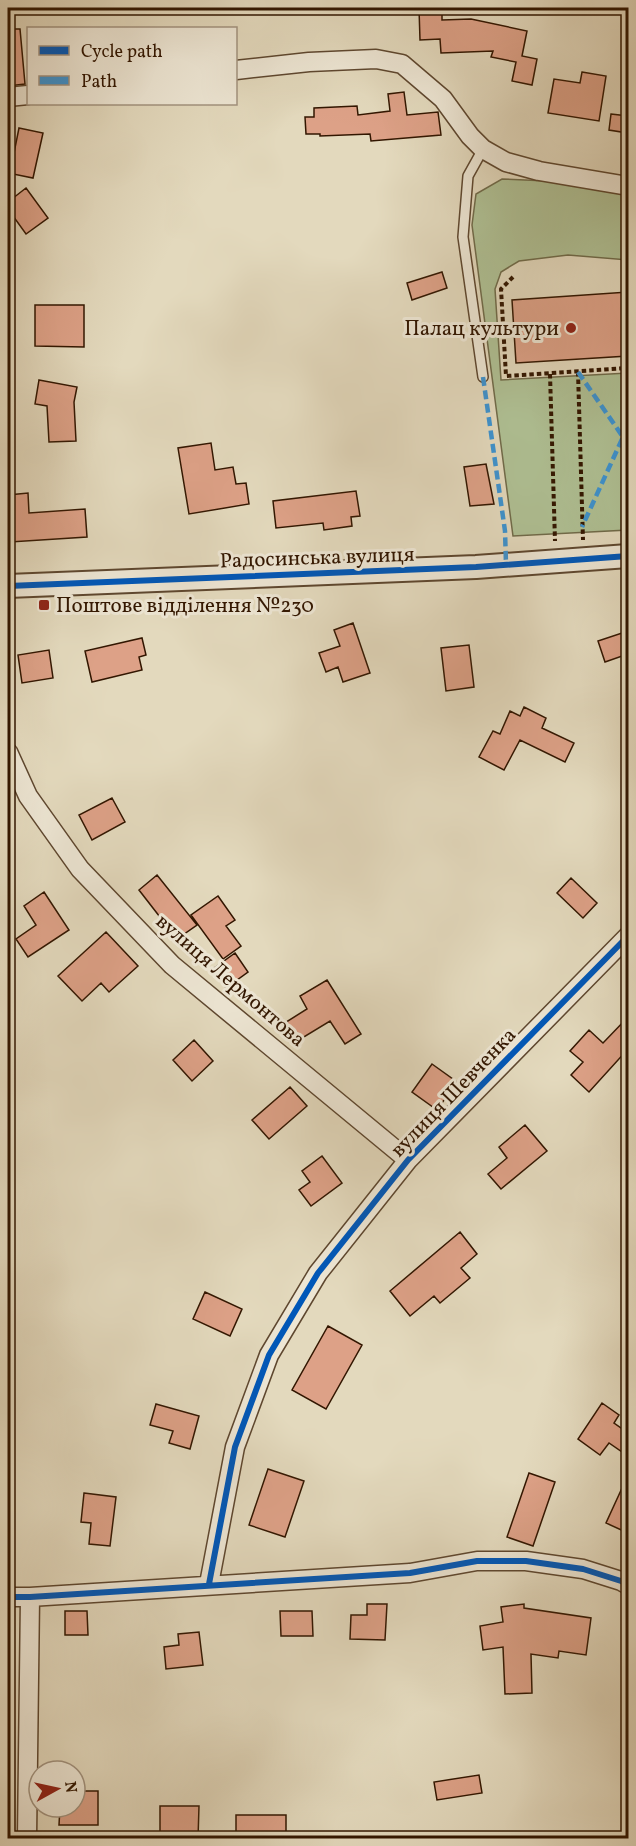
<svg xmlns="http://www.w3.org/2000/svg" width="636" height="1846" viewBox="0 0 636 1846" font-family="Vollkorn,serif">
  <style>
    .green { fill: #afc094; stroke: #706b4a; stroke-width: 1.5 }
    .building { fill: #dda187; stroke: #321600; stroke-width: 1.5 }
    .lines { fill: none; stroke-linecap: round; stroke-linejoin: round }
    .service-casing { stroke: #5e472f; stroke-width: 12 }
    .minor-casing { stroke: #5e472f; stroke-width: 21 }
    .tertiary-casing { stroke: #5e472f; stroke-width: 26 }
    .path { stroke: #321600; stroke-width: 4; stroke-dasharray: 4.5 3; stroke-linecap: butt }
    .service { stroke: #ede6d4; stroke-width: 9 }
    .minor { stroke: #ede6d4; stroke-width: 18 }
    .tertiary { stroke: #ede6d4; stroke-width: 22 }
    .quiet { stroke: #3d93d0; stroke-width: 4.5; stroke-dasharray: 9 4.5; stroke-linecap: butt }
    .cycleway-casing { stroke: #ede6d4; stroke-width: 10 }
    .cycleway { stroke: #0057b8; stroke-width: 6 }
    .poi-dot { fill: #8f2418; stroke: #ede6d4; stroke-width: 2 }
    .labels { text-anchor: middle; stroke-width: 6; stroke-linejoin: round; paint-order: stroke }
    .poi-label { font-size: 21px; fill: #321600; stroke: #ede6d4; text-anchor: end }
    .street-label { font-size: 21px; fill: #321600; stroke: #ede6d4 }
  </style>
  <rect width="100%" height="100%" fill="#e3d9bd"/>
  <filter id="stains"><feTurbulence type="fractalNoise" baseFrequency=".00333" numOctaves="4"/><feColorMatrix values="0 0 0 0 .2 0 0 0 0 .09 0 0 0 0 .02 0 0 0 .5 -.17"/></filter>
  <radialGradient id="worn" r=".72"><stop offset=".6" stop-color="#630" stop-opacity="0"/><stop offset="1" stop-color="#630" stop-opacity=".3"/></radialGradient>
  <path class="green" d="M502,179L570,182L628,193V260L568,255L519,261L501,272L495,289L501,380L628,373V530L513,536L472,225L476,194Z"/>
  <path class="building" d="M419,8H442V20L471,19L527,31L522,56L537,59L532,85L512,81L516,62L491,57L493,51L441,53L440,39L420,40Z
    M8,29H20L25,84L8,86Z
    M582,72L606,76L599,121L548,113L554,79L580,83Z
    M404,92L407,115L438,112L441,135L371,141L370,134L320,136V134H306L305,117H314V108L357,106L358,115L390,111L388,94Z
    M611,114L628,116V133L609,130Z
    M19,128L43,133L33,178L8,173V152L14,153Z
    M26,188L48,218L26,234L8,209V202Z
    M442,272L447,288L412,300L407,283Z
    M628,292V356L516,363L512,300Z
    M35,305H84V347L35,346Z
    M39,380L77,387L74,402L76,441L49,442L47,406L35,404Z
    M211,443L215,470L233,467L236,484L246,483L249,504L189,514L178,448Z
    M486,464L494,504L470,506L464,467Z
    M356,491L360,516L351,517L352,526L324,530L323,523L276,528L273,501Z
    M28,493L29,513L85,509L87,537L10,542L8,495Z
    M353,623L370,673L343,682L338,667L326,672L319,653L340,646L334,630Z
    M628,631V654L605,662L598,641Z
    M142,638L146,655L139,657L142,670L92,682L85,651Z
    M469,645L474,687L446,691L441,648Z
    M49,650L53,678L22,683L18,655Z
    M524,707L546,718L542,728L574,743L565,762L520,740L504,770L479,757L493,731L500,734L510,711L520,716Z
    M112,798L125,822L92,840L79,815Z
    M157,875L197,925L177,939L139,890Z
    M571,878L597,903L583,918L557,893Z
    M44,892L69,930L28,957L16,939L36,925L24,906Z
    M218,896L235,920L226,926L241,946L223,959L191,915Z
    M106,932L138,966L109,992L101,983L82,1001L58,976Z
    M235,953L248,972L226,988L213,969Z
    M327,980L361,1034L345,1044L330,1021L294,1043L283,1024L307,1009L300,996Z
    M628,1017V1049L589,1092L571,1075L583,1062L570,1051L589,1030L603,1043Z
    M194,1040L213,1061L192,1081L173,1060Z
    M432,1064L457,1082L437,1110L412,1092Z
    M290,1087L307,1106L269,1139L252,1120Z
    M525,1125L547,1151L501,1189L488,1174L507,1158L499,1147Z
    M322,1156L342,1183L311,1206L299,1190L310,1182L302,1171Z
    M460,1232L477,1254L461,1268L470,1278L440,1303L434,1296L410,1316L390,1291Z
    M205,1292L242,1309L230,1336L193,1319Z
    M328,1326L362,1345L326,1409L292,1390Z
    M602,1403L619,1415L614,1423L628,1433V1456L609,1443L600,1455L578,1439Z
    M156,1404L199,1416L190,1449L169,1443L173,1431L150,1425Z
    M268,1469L304,1481L285,1537L249,1525Z
    M529,1473L555,1482L533,1546L507,1537Z
    M628,1475V1533L606,1523Z
    M84,1493L116,1497L110,1546L89,1544L91,1523L81,1522Z
    M367,1604H387L385,1640L350,1639L351,1615H367Z
    M524,1604V1608L591,1618L586,1655L559,1651L558,1658L531,1654L532,1693L505,1694L503,1647L483,1650L480,1626L503,1622L501,1607Z
    M65,1611H87L88,1635H65Z
    M280,1611H312L313,1636H281Z
    M199,1632L203,1665L166,1669L164,1647L179,1645L178,1634Z
    M479,1775L482,1793L437,1800L434,1782Z
    M75,1791H98V1825H59L60,1807H75Z
    M160,1806H199L198,1839H160Z
    M236,1815H286V1839H236Z"/>
  <g class="lines">
    <defs>
      <path id="service" d="M483,377L463,237L468,176L483,149"/>
      <path id="minor" d="M236,70L309,62L376,59L402,64L443,99L470,136L483,149L506,162L539,171L628,186
        M8,97L28,95
        M8,752L28,796L80,869L172,965L408,1160
        M209,1584L235,1447L269,1355L318,1273L408,1160L628,936
        M8,1597H30L410,1573L477,1561H526L583,1569L621,1581L628,1585
        M27,1838L30,1597"/>
      <path id="tertiary" d="M8,586L476,567L628,556"/>
    </defs>
    <use href="#service" class="service-casing"/>
    <use href="#minor" class="minor-casing"/>
    <use href="#tertiary" class="tertiary-casing"/>
    <path class="path" d="M513,277L501,289L506,376L628,368
      M578,372L583,540
      M550,374L555,541"/>
    <use href="#service" class="service"/>
    <use href="#minor" class="minor"/>
    <use href="#tertiary" class="tertiary"/>
    <path class="quiet" d="M578,372L623,437L582,527
      M483,377L505,531L506,564"/>
    <defs>
      <path id="cycleway" d="M8,586L476,567L628,556
        M209,1584L235,1447L269,1355L318,1273L408,1160L628,936
        M8,1597H30L410,1573L477,1561H526L583,1569L621,1581L628,1585"/>
    </defs>
    <use href="#cycleway" class="cycleway-casing"/>
    <use href="#cycleway" class="cycleway"/>
  </g>
  <g class="poi-dot">
    <circle cx="571" cy="328" r="6"/>
    <rect x="38" y="599" width="12" height="12" rx="3"/>
  </g>
  <g class="labels">
    <g class="poi-label">
      <text x="559" y="335">Палац культури</text>
      <text x="56" y="612" text-anchor="start">Поштове відділення №230</text>
    </g>
    <g class="street-label">
      <text transform="translate(317 557) rotate(-2)" y="7">Радосинська вулиця</text>
      <text transform="translate(231 980) rotate(41)" y="7">вулиця Лермонтова</text>
      <text transform="translate(453 1092) rotate(-46)" y="7">вулиця Шевченка</text>
    </g>
  </g>
  <rect width="636" height="1846" fill="none" stroke="#e3d9bd" stroke-width="30"/>
  <rect x="9" y="9" width="618" height="1828" fill="none" stroke="#321600" stroke-width="3"/>
  <rect x="15" y="15" width="606" height="1816" fill="none" stroke="#321600" stroke-width="1.5"/>
  <rect x="27" y="27" width="210" height="78" fill="#ede6d4" stroke="#a2937f" stroke-width="1.5"/>
  <rect x="39" y="46" width="30" height="9" fill="#0057b8" stroke="#a2937f" stroke-width="1.5"/>
  <text x="81" y="57" font-size="18" fill="#321600">Cycle path</text>
  <rect x="39" y="76" width="30" height="9" fill="#3d93d0" stroke="#a2937f" stroke-width="1.5"/>
  <text x="81" y="87" font-size="18" fill="#321600">Path</text>
  <g transform="translate(57 1789) rotate(82)"><circle r="28" fill="#ede6d4" stroke="#a2937f" stroke-width="1.5"/>
  <path d="M0-4.5L10 22L0 15L-10 22Z" fill="#8f2418"/>
  <text y="-9" font-size="16" font-weight="bold" text-anchor="middle" fill="#321600">N</text>
  </g>
  <rect width="100%" height="100%" filter="url(#stains)"/>
  <rect width="100%" height="100%" fill="url(#worn)"/>
</svg>
